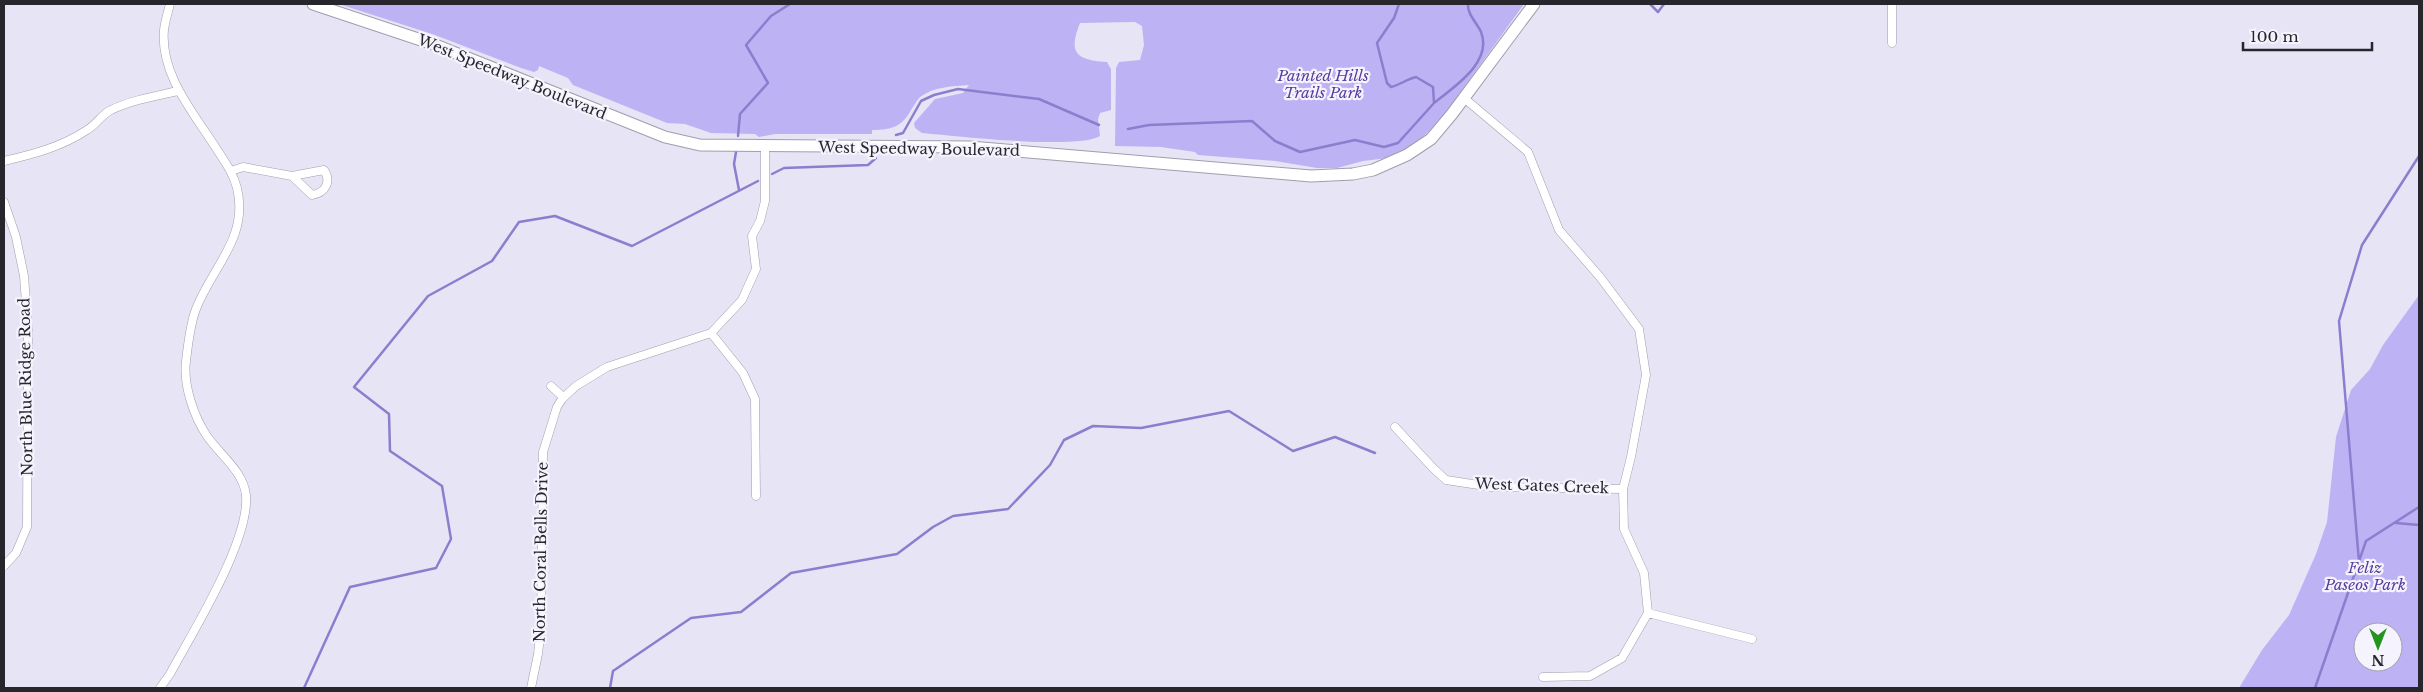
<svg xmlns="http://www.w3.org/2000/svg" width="2423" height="692" viewBox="0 0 2423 692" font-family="'Libre Baskerville',serif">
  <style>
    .green { fill: #bdb2f4; fill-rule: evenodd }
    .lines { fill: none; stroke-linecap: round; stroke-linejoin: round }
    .stream { stroke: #8e7dce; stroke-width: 2.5 }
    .minor-casing { stroke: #a09ead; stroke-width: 9 }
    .secondary-casing { stroke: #a09ead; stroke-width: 13 }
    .minor { stroke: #fff; stroke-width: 8 }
    .secondary { stroke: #fff; stroke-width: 11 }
    .labels { text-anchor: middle; stroke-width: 4.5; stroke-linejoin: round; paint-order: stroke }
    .park-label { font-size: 15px; font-style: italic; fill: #583c9e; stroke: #f5f3fd }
    .street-label { font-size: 15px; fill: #27262c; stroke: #f5f3fd }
  </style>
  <rect width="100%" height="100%" fill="#e7e5f5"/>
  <path class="green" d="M339,4H1524L1439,122L1413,146L1388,158L1363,161L1337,168H1317L1275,161L1198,155L1195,152L1161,147L1115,146L1116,68L1119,62L1140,60L1144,45L1142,26L1135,22L1080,23C1068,53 1076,60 1107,62L1111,69V110L1100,113L1098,119L1100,136C1078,150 956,136 922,133L915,128L914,123L935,99L963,93L969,85C953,86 933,87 920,97C916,101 914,106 911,110C902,127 891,130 872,130V134H775L759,137L755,134L711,133L685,124L667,123L573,85L568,78L539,66L538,70L534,72L521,68L435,35Z
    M2419,295V688H2239L2262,650L2289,615L2316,554L2327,522L2336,437L2351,390L2370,369L2383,345ZM2363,632H2393V662H2363Z"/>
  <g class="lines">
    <path class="stream" d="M1650,4L1658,12L1664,4
      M1434,103C1454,87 1493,62 1481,32C1477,23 1467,14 1468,4
      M1128,129L1149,125L1252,121L1275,141L1300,152L1355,140L1384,147L1398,143L1434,103L1433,87L1416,77C1407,79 1400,85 1391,87L1387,83L1377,43L1394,18L1399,4
      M896,135L903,133L921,101L934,95L958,89L1039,99L1099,125
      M738,136L740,114L768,83L746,45L771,16L790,4
      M736,152L734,164L739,190
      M772,174L784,168L868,165L876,158
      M2396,523L2419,525
      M2359,562L2339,321L2362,245L2419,156
      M304,688L350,587L436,568L451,539L442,486L390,451L389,414L354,387L428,296L492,261L519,222L555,216L632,246L758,181
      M610,688L613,671L691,618L741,612L791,573L897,554L933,527L953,516L1008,509L1050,465L1064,440L1093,426L1141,428L1229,411L1293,451L1335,437L1375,453
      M2315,688L2366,541L2419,507"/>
    <defs>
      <path id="minor" d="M1892,4V43
        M1464,98L1528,152L1559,230L1600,277L1639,329L1646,375L1631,457L1623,489L1624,529L1644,573L1648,613L1622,658L1590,676L1543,677
        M4,161C34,154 61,147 87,130C96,125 102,114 111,110C132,100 156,96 178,91
        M231,171L243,167L292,176L312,195C325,193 332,182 324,170L292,176
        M4,202L16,237L24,276L28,329L27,527L16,553L4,566
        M711,333L743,373L755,399L756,496
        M551,386L563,397
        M1395,427L1433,468L1446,480L1492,487L1623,489
        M1648,613L1752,639
        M160,688L170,674C192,633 250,541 246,495C243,471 220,455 207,436C194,417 183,385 186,361C188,345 190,324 196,309C212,267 249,238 237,188C233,172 223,159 214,145C192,111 160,73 164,30C165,21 168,12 170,4
        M531,688L538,654L541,627L543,452L557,407L562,399L576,386L607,367L711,333L742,300L756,269L752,236L760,221L765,201V146"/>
      <path id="secondary" d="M313,4L433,44L665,137L700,145L970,147L1311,176L1353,174L1373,170L1407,155L1431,139L1452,114L1534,4"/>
    </defs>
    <use href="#minor" class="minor-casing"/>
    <use href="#secondary" class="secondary-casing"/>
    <use href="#minor" class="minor"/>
    <use href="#secondary" class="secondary"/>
  </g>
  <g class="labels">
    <g class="park-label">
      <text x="1323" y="81">Painted Hills<tspan x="1323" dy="17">Trails Park</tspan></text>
      <text x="2365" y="573">Feliz<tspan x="2365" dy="17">Paseos Park</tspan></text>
    </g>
    <g class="street-label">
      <text transform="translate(512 77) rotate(22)" y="5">West Speedway Boulevard</text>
      <text transform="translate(919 149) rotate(1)" y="5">West Speedway Boulevard</text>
      <text transform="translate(26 387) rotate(-91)" y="5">North Blue Ridge Road</text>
      <text transform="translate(1542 486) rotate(2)" y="5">West Gates Creek</text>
      <text transform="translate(541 552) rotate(-89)" y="5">North Coral Bells Drive</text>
    </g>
  </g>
  <rect width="2423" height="692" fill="none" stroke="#27262c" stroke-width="10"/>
  <g transform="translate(2378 647) rotate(180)"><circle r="24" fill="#f5f3fd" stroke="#a3a1a9"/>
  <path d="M0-4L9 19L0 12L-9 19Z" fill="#25941e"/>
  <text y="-8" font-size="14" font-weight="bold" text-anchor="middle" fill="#27262c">N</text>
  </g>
  <path d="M2243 42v8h129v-8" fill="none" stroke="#27262c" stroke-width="2.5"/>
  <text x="2250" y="42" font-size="15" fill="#27262c" stroke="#f5f3fd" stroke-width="4" paint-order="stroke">100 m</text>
</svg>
